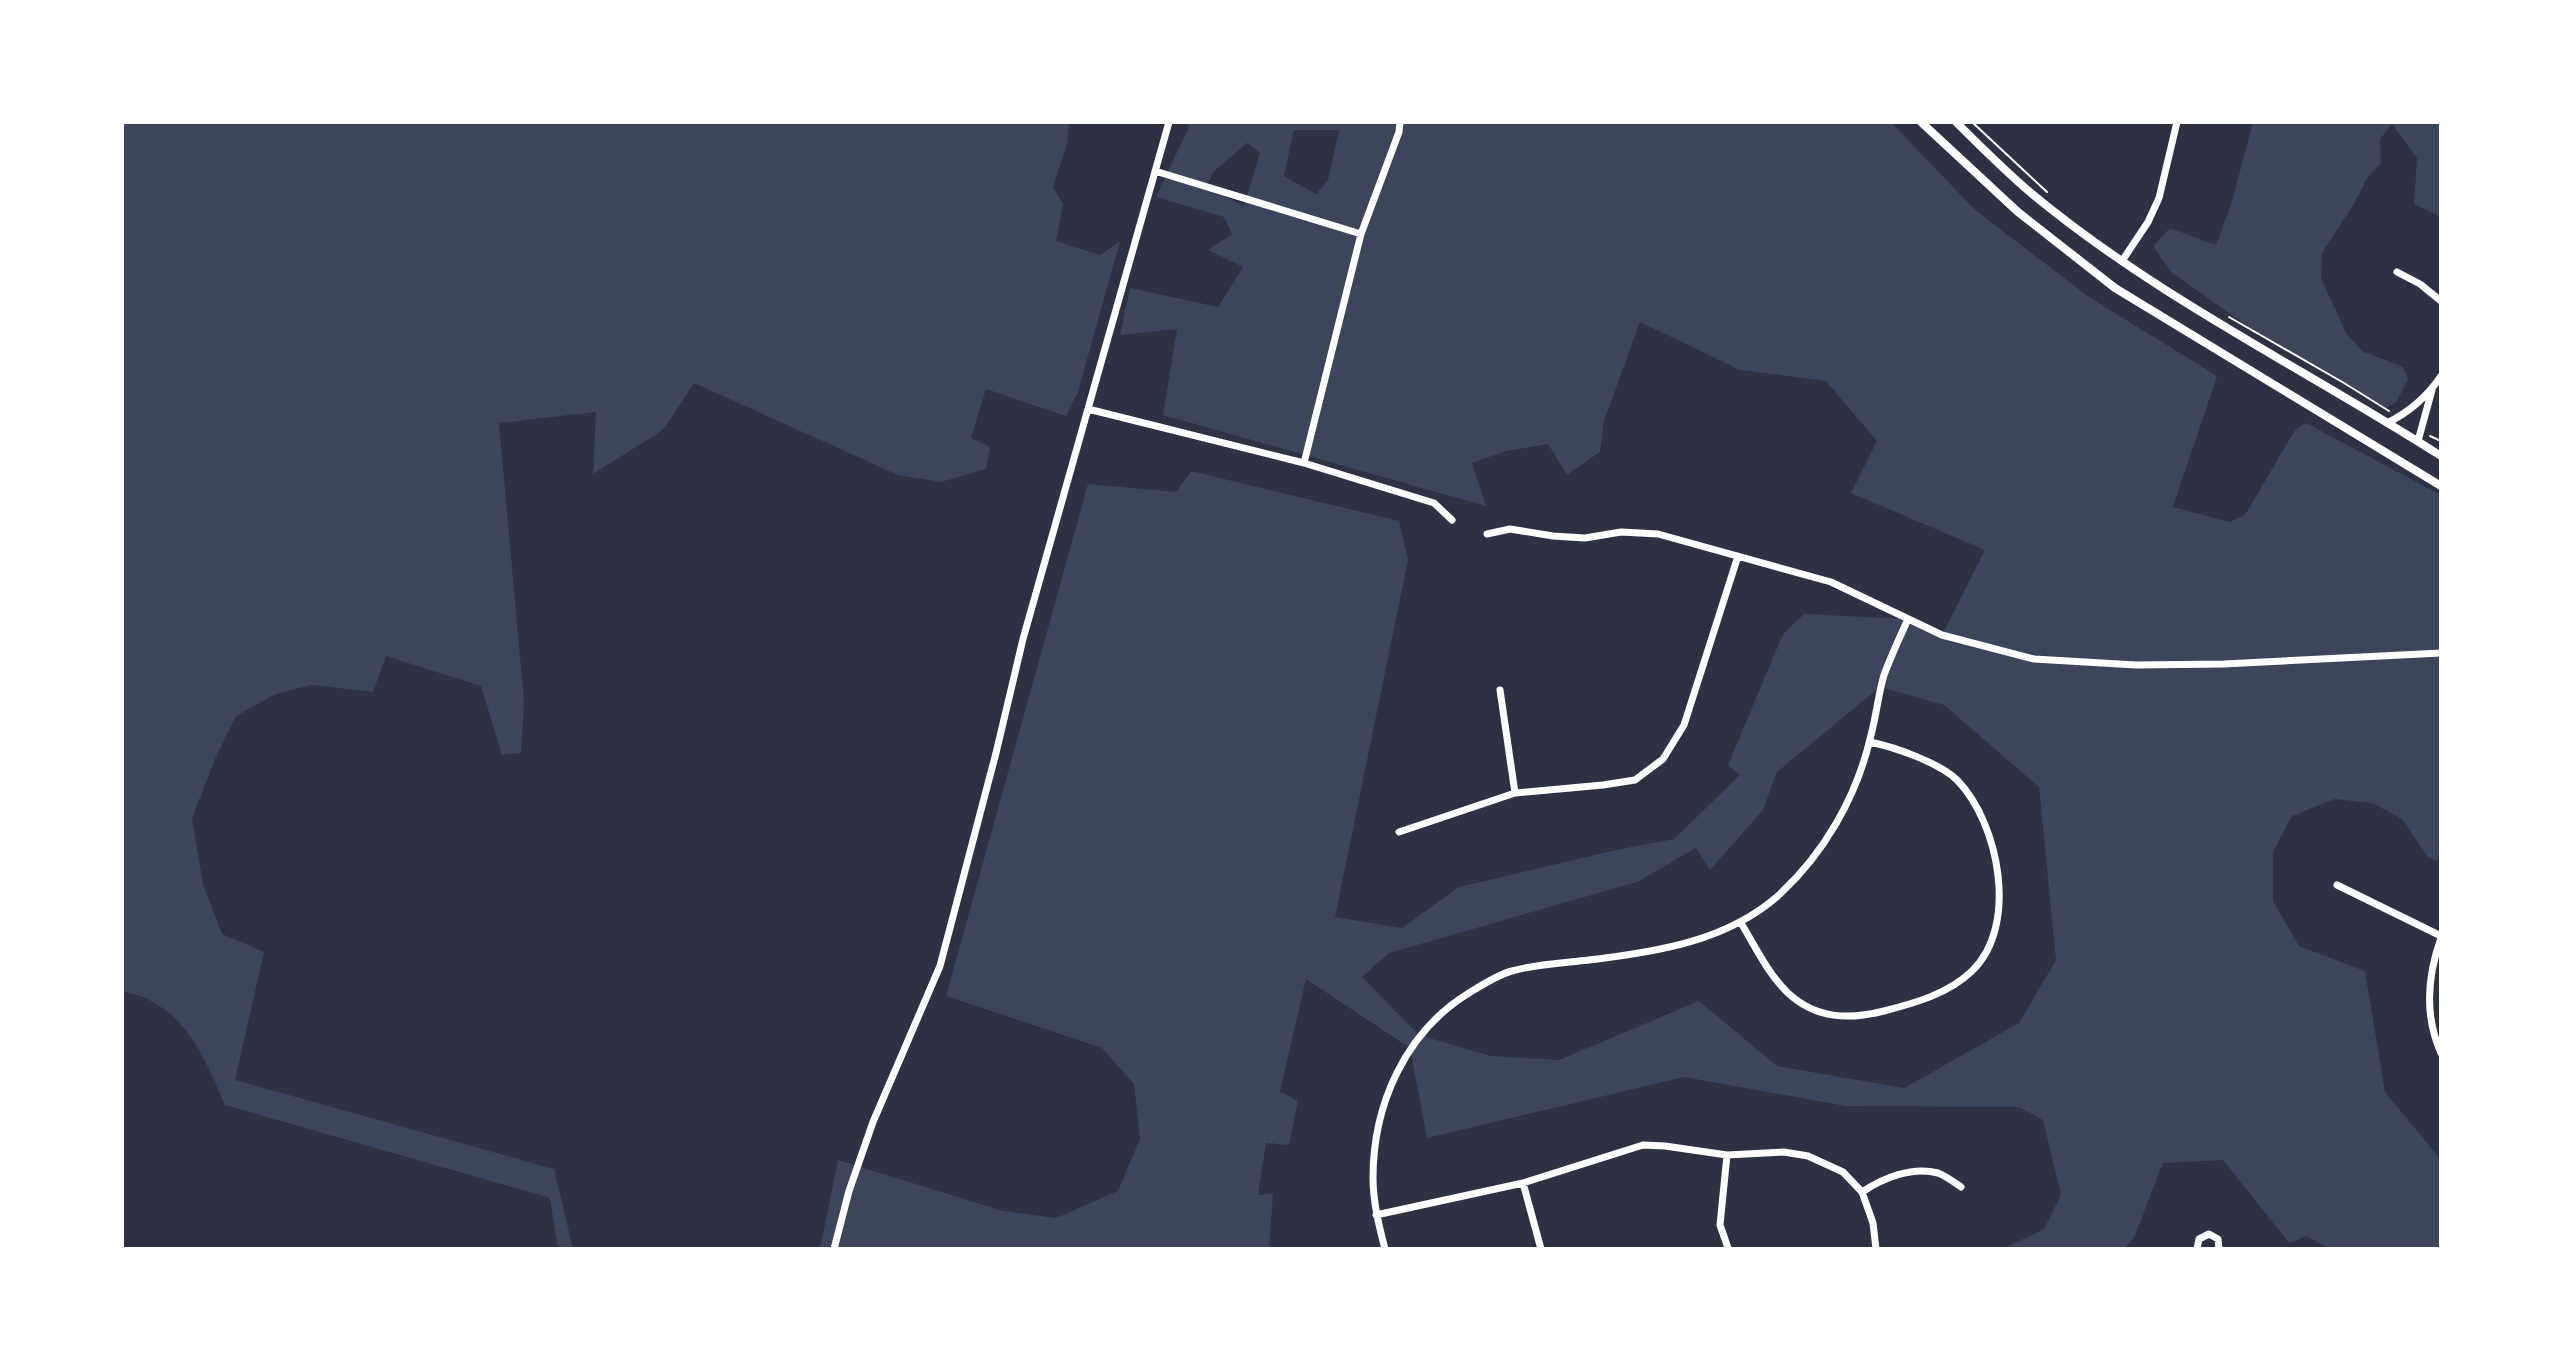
<svg xmlns="http://www.w3.org/2000/svg" width="2563" height="1371" viewBox="0 0 2563 1371" font-family="Inter,sans-serif">
  <style>
    .green { fill: #3c4559; fill-rule: evenodd }
    .lines { fill: none; stroke-linecap: round; stroke-linejoin: round }
    .path { stroke: #fff; stroke-width: 2 }
    .minor { stroke: #fff; stroke-width: 7 }
    .tertiary { stroke: #fff; stroke-width: 8 }
  </style>
  <rect width="100%" height="100%" fill="#2d3142"/>
  <path class="green" d="M122,122H1069L1067,145L1053,187L1063,204L1056,241L1100,255L1120,241L1078,392L1066,416L986,389L971,438L990,447L986,469L941,482L898,475L694,383L663,430L593,474L596,412L499,423L524,701L521,753L502,755L481,686L386,656L373,692L311,685L276,694L236,716L215,759L192,818L203,884L222,934L264,952L235,1080L554,1169L573,1249H558L550,1198L225,1105C203,1054 183,1003 122,991Z
    M1189,122H1891L1974,209L2089,297L2217,376L2173,507L2230,522L2245,515L2295,430L2306,423L2441,495V856L2436,861L2427,856L2402,819L2372,803L2335,799L2292,816L2273,852V901L2299,946L2365,971L2385,1092L2441,1160V1249H2329L2307,1236L2289,1243L2223,1160L2163,1163L2134,1238L2124,1249H2002L2044,1229L2061,1195L2043,1120L2019,1107L1846,1106L1684,1077L1427,1138L1410,1048L1306,979L1280,1092L1298,1101L1289,1145L1266,1143L1258,1195L1273,1194L1269,1249H820L838,1160L1003,1211L1056,1218L1118,1191L1140,1139L1134,1084L1102,1048L946,996L1088,484L1176,492L1191,471L1399,521L1408,560L1335,917L1402,928L1459,887L1616,850L1674,839L1740,775L1728,765L1783,634L1804,614L1908,619L1942,635L1985,550L1851,493L1877,441L1826,381L1740,370L1640,322L1604,421L1600,452L1567,475L1548,444L1506,451L1472,463L1486,506L1163,415L1177,329L1120,335L1130,288L1218,307L1243,267L1208,250L1232,234L1224,217L1156,197L1188,129ZM1294,130H1339L1328,180L1316,194L1284,176ZM1247,143L1260,153L1244,206L1206,187L1213,172ZM1880,687L1944,705L2039,787L2056,960L2019,1023L1904,1088L1777,1066L1699,1001L1559,1060L1491,1056L1419,1035L1362,977L1389,953L1637,882L1696,848L1710,870L1763,810L1777,772Z
    M2253,122H2441V217L2414,204L2417,158L2392,124L2380,139L2381,163L2367,178L2354,204L2322,253L2321,278L2346,333L2362,351L2403,367L2408,379L2397,401L2387,408L2273,344L2171,272L2153,246L2170,228L2216,245L2231,205Z"/>
  <g class="lines">
    <path class="path" d="M1972,122L2047,192
      M122,124L128,122
      M2229,317L2344,383L2389,411
      M2430,436L2441,441"/>
    <path class="minor" d="M1155,171L1361,234
      M2122,261L2148,222L2159,198L2177,122
      M2397,272L2420,284L2441,301
      M1088,409L1304,463L1434,503L1452,520
      M2387,423C2408,413 2428,396 2441,376
      M2418,441L2432,390
      M1304,463L1361,234L1399,132L1400,122
      M1487,534L1510,529L1553,536L1585,538L1621,532L1658,534L1831,582L1942,635L2034,659L2136,665L2224,664L2441,653
      M1500,690L1515,793
      M1399,832L1515,793L1603,785L1635,780L1663,759L1684,725L1738,556
      M2337,885L2441,936
      M1741,923C1755,946 1768,974 1788,993C1816,1019 1849,1020 1884,1011C1915,1003 1948,994 1972,971C2019,926 1999,824 1958,781C1941,763 1894,747 1870,742
      M2441,938C2427,977 2424,1015 2441,1053
      M1727,1155L1720,1225L1728,1248
      M1523,1183L1541,1249
      M1862,1192C1883,1178 1912,1166 1938,1173C1946,1176 1954,1182 1961,1187
      M1376,1215L1523,1183L1643,1145L1665,1146L1727,1155L1784,1152L1808,1156L1843,1172L1862,1192L1873,1223L1876,1249
      M834,1249L849,1191L873,1122L940,966L996,753L1023,639L1169,122
      M1385,1249C1379,1226 1373,1202 1373,1178C1373,1105 1405,1032 1469,993C1482,985 1497,975 1512,971C1537,964 1563,963 1589,960C1657,952 1728,941 1780,894C1824,853 1856,798 1870,739C1876,718 1878,695 1884,675C1891,656 1900,637 1908,619
      M2197,1249L2199,1239L2209,1234L2218,1239L2219,1249"/>
    <path class="tertiary" d="M1921,122L2018,212L2115,288L2441,486
      M1956,122C1980,146 2005,171 2031,193C2156,297 2305,369 2441,456"/>
  </g>
  <rect width="2563" height="1371" fill="none" stroke="#ffffff" stroke-width="248"/>
</svg>
